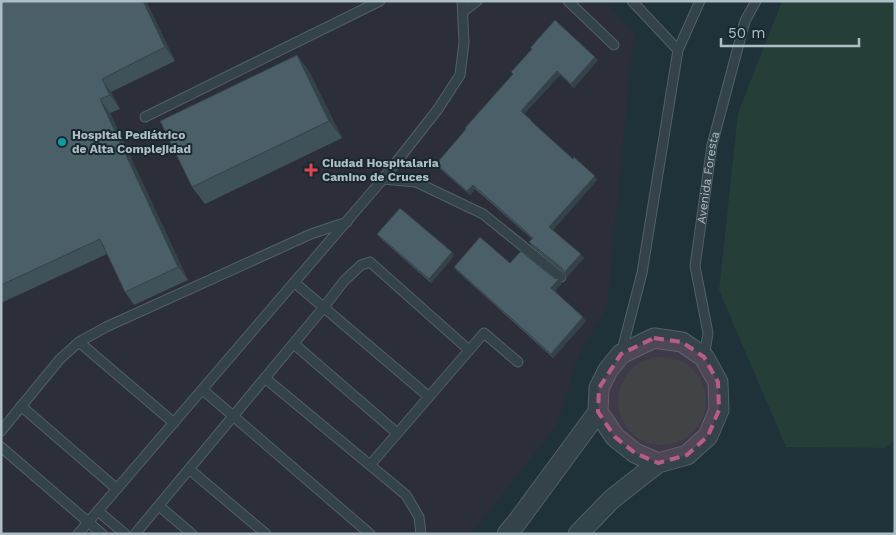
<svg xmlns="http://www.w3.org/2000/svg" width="896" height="535" viewBox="0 0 896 535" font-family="'Work Sans',sans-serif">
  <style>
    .medical { fill: #2c2e3a }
    .green { fill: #253e38 }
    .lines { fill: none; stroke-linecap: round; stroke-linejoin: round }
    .service-casing { stroke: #516167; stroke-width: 11 }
    .minor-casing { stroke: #516167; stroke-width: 21 }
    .service { stroke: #344349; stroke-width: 9 }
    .minor { stroke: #344349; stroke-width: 19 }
    .wall { fill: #405259 }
    .shaded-wall { fill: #344249 }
    .building { fill: #4b5f68; stroke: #344249 }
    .marked { fill: #ba5a86; fill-opacity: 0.2; stroke: #ba5a86; stroke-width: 4; stroke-dasharray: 10 6; stroke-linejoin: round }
    .culture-dot { fill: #0f9aa8; stroke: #19282e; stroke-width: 2 }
    .health-dot { fill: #e0444e; stroke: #19282e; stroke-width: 2 }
    .labels { text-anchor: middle; stroke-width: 4; stroke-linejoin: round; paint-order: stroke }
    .poi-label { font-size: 12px; font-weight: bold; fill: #aebec6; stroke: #19282e; text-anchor: start }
    .street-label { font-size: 12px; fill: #aebec6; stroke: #19282e }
  </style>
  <rect width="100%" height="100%" fill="#203239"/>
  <path class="medical" d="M1,1H604L634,33L607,307L583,347L575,364L564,405L555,428L471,534H1Z"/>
  <path class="green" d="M782,1H895V439L886,448L786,447L719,290L738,113Z
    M618 401a44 44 0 1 1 88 0a44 44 0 1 1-88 0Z"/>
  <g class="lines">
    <defs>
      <g id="service">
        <path d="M568,1L614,45"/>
        <path d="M632,1L678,50"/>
        <path d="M463,12L477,1"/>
        <path d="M145,117L380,1"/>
        <path d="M383,179L416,182L483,214L561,277"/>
        <path d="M295,283L428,396"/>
        <path d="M79,342L174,423"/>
        <path d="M294,344L397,433"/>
        <path d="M621,354L642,273L678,50L700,1"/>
        <path id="s1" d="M704,357L708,333L695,266L712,145L745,21L756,1"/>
        <path d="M265,378L406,495L419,517L421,534"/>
        <path d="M203,390L370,534"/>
        <path d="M21,406L117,489"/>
        <path d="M1,431L60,359L79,342L106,327L311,234L347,222"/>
        <path d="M1,447L102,534"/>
        <path d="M370,465L484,333L518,362"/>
        <path d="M189,469L266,534"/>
        <path d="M159,506L192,534"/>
        <path d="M98,511L125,534"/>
        <path d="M78,534L383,179L438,109L460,75L464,43L462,1"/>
        <path d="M135,534L324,307L344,281L361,265L370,262L469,350"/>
      </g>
      <path id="minor" d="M654,338L682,342L704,357L718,382L719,410L708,436L687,455L658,463L635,453L615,437L598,412L599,388L608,370L621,354Z
        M507,534L517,522L598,412
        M578,534L612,499L658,463"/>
    </defs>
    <use href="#service" class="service-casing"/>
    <use href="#minor" class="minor-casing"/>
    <use href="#service" class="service"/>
    <use href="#minor" class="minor"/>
  </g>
  <path class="wall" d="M1,1H146L175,61L111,92L120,109L110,113L188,280L134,305L125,292L107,254L1,303Z
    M530,48L598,60L574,88L560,75L524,114L534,124L597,180L553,230L584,258L567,277L563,271L532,246L529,242L532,239L475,189L470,195L439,168L436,164L466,130L465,128L513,74L511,72L532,50Z
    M297,55L310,73L342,138L205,204L192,187Z
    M377,234L452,252L454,256L431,283L380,238Z
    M510,263L554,278L562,283L555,291L586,321L553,358L457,271L454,267Z"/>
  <path class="shaded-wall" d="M143,1H146L175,61L165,47Z
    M297,55L310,73L342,138L329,121Z
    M595,57L598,60L574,88L571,84Z
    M557,71L560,75L523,115L521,111Z
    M102,79L111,92L120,109L110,95Z
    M100,99L110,113L188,280L178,267Z
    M595,176L597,180L552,231L549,227Z
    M473,185L475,189L470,195L467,191Z
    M452,252L454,256L431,283L429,279Z
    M581,254L584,258L567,277L564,273Z
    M559,279L562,283L554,292L551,288Z
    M583,317L586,321L553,358L551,354Z"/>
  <path class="building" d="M1,1H143L165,47L102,79L110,95L100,99L178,267L125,292L100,239L1,285Z
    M555,20L595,57L571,84L557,71L521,111L531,120V121L573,159L574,157L595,176L549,227L581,254L564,273L562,268L529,242L533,238L473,185L467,191L436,164L466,129L465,128L513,74L511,72L532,49L530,48Z
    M297,55L329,121L192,187L160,121Z
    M400,208L452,252L429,279L377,234Z
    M480,237L510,263L521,251L554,278L559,279L551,288L583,317L551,354L454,267Z"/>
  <path class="marked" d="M654,338L682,342L704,357L718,382L719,410L708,436L687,455L658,463L635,453L615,437L598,412L599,388L621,354Z"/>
  <circle class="culture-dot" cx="62" cy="142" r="5"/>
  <path class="health-dot" d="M308.5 162.5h5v5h5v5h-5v5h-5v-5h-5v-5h5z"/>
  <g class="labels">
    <g class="poi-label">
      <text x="72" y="139">Hospital Pediátrico<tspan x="72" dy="14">de Alta Complejidad</tspan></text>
      <text x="322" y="167">Ciudad Hospitalaria<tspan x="322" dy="14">Camino de Cruces</tspan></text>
    </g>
    <g class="street-label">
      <text dy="4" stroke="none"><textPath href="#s1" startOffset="182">Avenida Foresta</textPath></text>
    </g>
  </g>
  <rect width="896" height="535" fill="none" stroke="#aebec6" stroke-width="5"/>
  <path d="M721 38v8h138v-8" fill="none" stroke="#aebec6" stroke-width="2.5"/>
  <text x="728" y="38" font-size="15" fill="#aebec6" stroke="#19282e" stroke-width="4" paint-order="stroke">50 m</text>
</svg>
